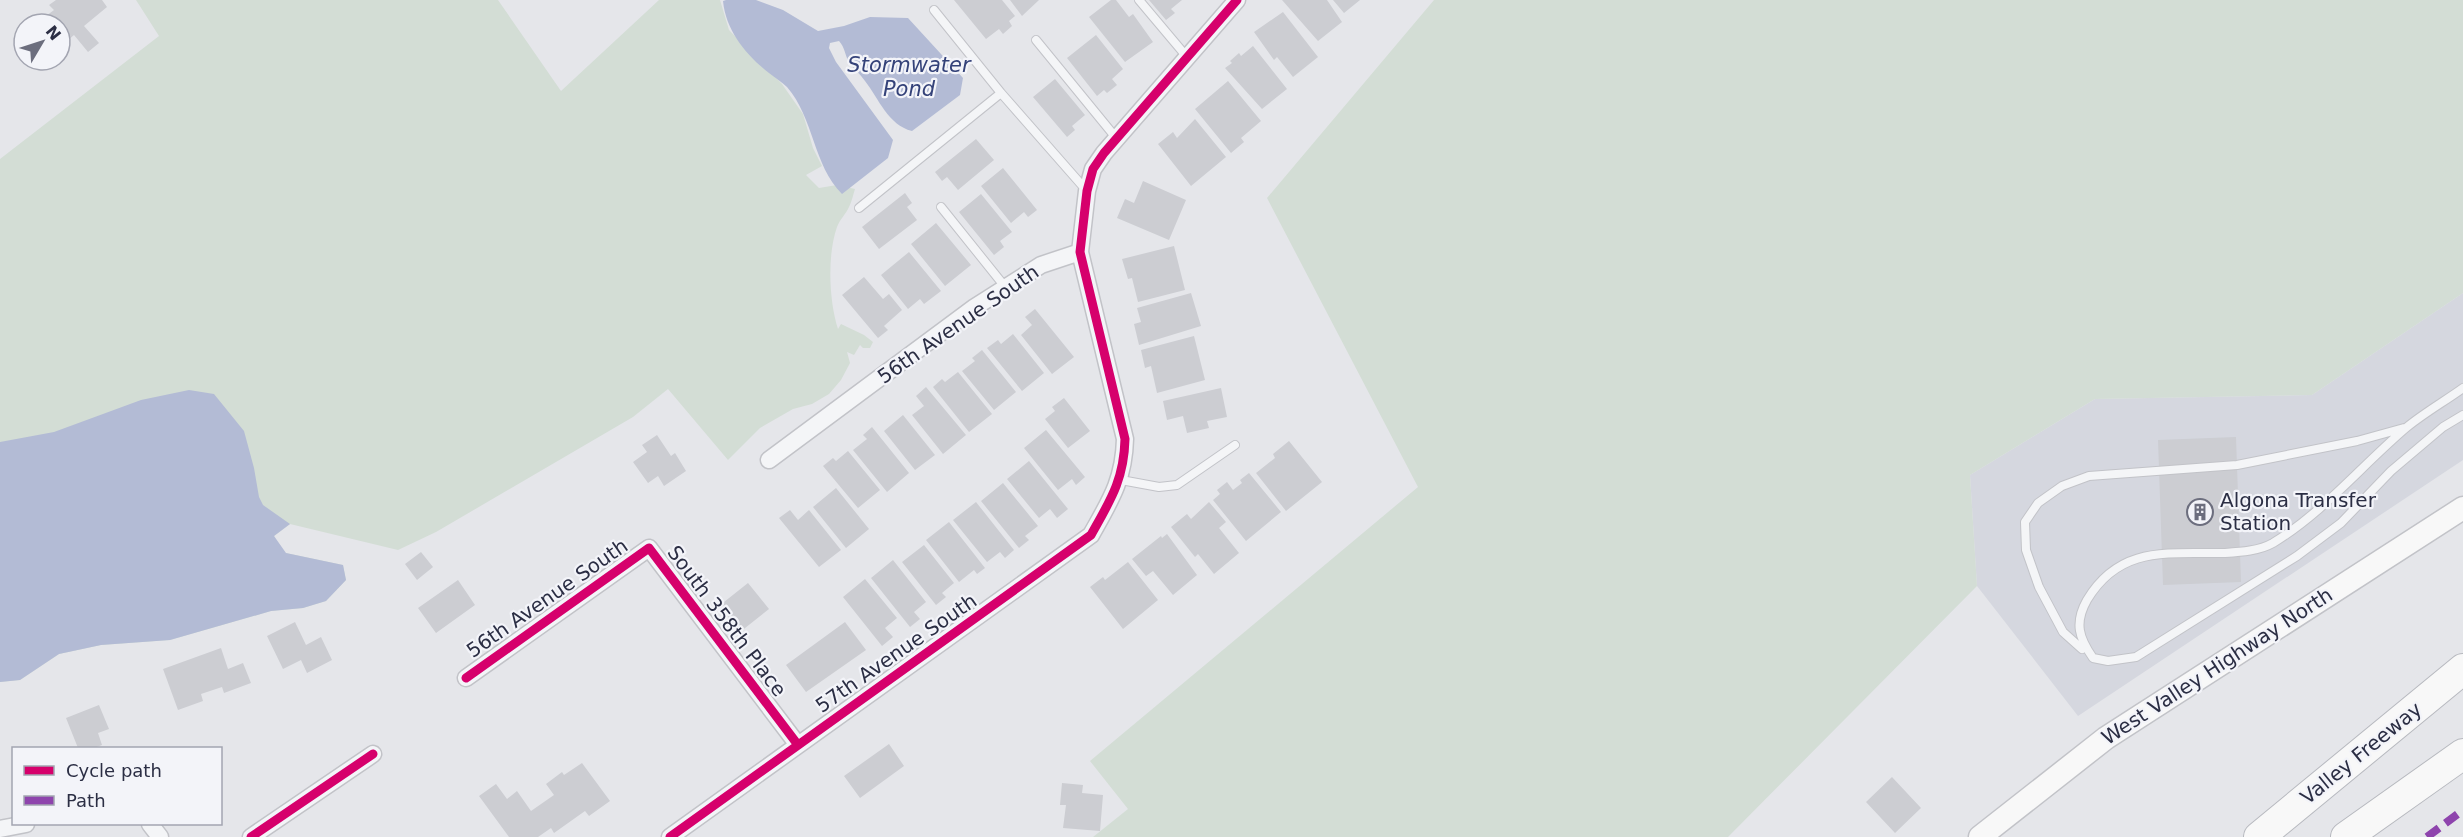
<svg xmlns="http://www.w3.org/2000/svg" width="2463" height="837" viewBox="0 0 2463 837" font-family="'DejaVu Sans',sans-serif">
  <style>
    .built { fill: #d5d7df }
    .green { fill: #d3ddd5 }
    .water { fill: #b3bbd5 }
    .building { fill: #cccdd2 }
    .lines { fill: none; stroke-linecap: round; stroke-linejoin: round }
    .service-casing { stroke: #c2c3c8; stroke-width: 10 }
    .minor-casing { stroke: #c2c3c8; stroke-width: 19 }
    .secondary-casing { stroke: #c2c3c8; stroke-width: 25 }
    .motorway-casing { stroke: #b7b9bf; stroke-width: 32 }
    .service { stroke: #f4f5f7; stroke-width: 8 }
    .minor { stroke: #f4f5f7; stroke-width: 16 }
    .secondary { stroke: #f8f8f8; stroke-width: 22 }
    .motorway { stroke: #f8f8f8; stroke-width: 30 }
    .quiet { stroke: #8e44ad; stroke-width: 8; stroke-dasharray: 15 8; stroke-linecap: butt }
    .cycleway-casing { stroke: #f3f4f9; stroke-width: 13 }
    .cycleway { stroke: #d6006c; stroke-width: 9 }
    .labels { text-anchor: middle; stroke-width: 4.5; stroke-linejoin: round; paint-order: stroke }
    .street-label { font-size: 20px; fill: #2b2e44; stroke: #f3f4f9 }
    .poi-label { font-size: 20px; fill: #2b2e44; stroke: #f3f4f9; text-anchor: start }
    .water-label { font-size: 21px; font-style: italic; fill: #344279; stroke: #f3f4f9 }
  </style>
  <rect width="100%" height="100%" fill="#e5e6ea"/>
  <path class="built" d="M2463,293V460L2078,716L1977,586L1970,475L2095,399L2312,395Z"/>
  <path class="green" d="M136,0H498L561,91L659,0H720L729,30L782,84L803,114L813,148L822,166L806,175L819,188L837,185L855,189C853,195 852,201 849,207C846,214 840,219 837,227C827,255 829,301 838,329L841,324L864,335L873,342L870,348H863L860,345L854,355L847,352L850,363L841,380L829,394L812,404L793,409L760,428L728,460L668,389L633,417L436,532L398,550L290,524L274,536L281,552L343,565L346,580L326,601L303,608L271,611L170,640L101,645L59,654L20,680L0,682V159L159,36Z
    M1434,0H2463V293L2312,395L2095,399L1970,475L1977,586L1728,837H1093L1128,809L1090,761L1418,487L1267,198Z"/>
  <path class="water" d="M726,0H756L783,10L818,31L844,26L870,17L908,18L963,78L960,95L912,131C888,125 879,99 865,81C860,74 854,69 849,62C845,56 845,47 839,41L830,43L829,48L836,62L893,140L888,158L842,194C813,165 814,118 787,87C782,82 775,78 769,73C746,55 726,31 723,1Z
    M189,390L214,394L244,431L254,468L259,497L263,505L290,524L274,536L286,553L343,565L346,580L326,601L303,608L271,611L170,640L101,645L59,654L20,680L0,682V442L54,432L141,400Z"/>
  <path class="building" d="M56,0H102L107,7L84,26L99,43L88,52L74,35L67,41L60,33V24H53L46,16L54,10L49,5Z
    M954,0H1002L1015,16L1009,21L1012,26L1003,34L999,29L986,39Z
    M1010,0H1039L1022,16Z
    M1111,0H1116L1129,17L1133,14L1153,42L1125,62L1089,17Z
    M1149,0H1182L1171,9L1175,13L1166,20Z
    M1282,0H1327L1342,22L1318,41Z
    M1333,0H1360L1344,13Z
    M1283,12L1318,57L1293,77L1277,57L1274,60L1254,32Z
    M1096,35L1123,69L1112,79L1117,85L1107,93L1104,90L1097,96L1067,58Z
    M1253,46L1287,89L1262,109L1225,68L1232,63L1230,61L1239,53L1241,56Z
    M1055,79L1085,115L1072,126L1075,130L1067,137L1033,97Z
    M1228,81L1261,121L1241,138L1244,142L1231,153L1195,109Z
    M1195,119L1226,157L1191,186L1158,144L1173,132L1177,138Z
    M976,139L994,160L958,190L947,177L942,181L935,172Z
    M1003,168L1037,210L1028,217L1024,212L1011,223L981,186Z
    M1143,181L1186,200L1169,240L1117,218L1125,199L1134,203Z
    M905,193L912,203L907,207L917,220L879,249L862,227Z
    M981,194L1012,232L1000,241L1004,247L994,255L959,212Z
    M936,223L971,265L945,286L911,244Z
    M1174,246L1185,290L1138,302L1132,278L1128,279L1122,259Z
    M909,252L941,291L924,304L920,299L908,309L881,275Z
    M864,277L883,299L889,294L902,310L884,326L888,330L878,338L842,295Z
    M1191,293L1201,326L1139,345L1134,324L1141,322L1137,308Z
    M1035,309L1074,357L1052,374L1021,335L1032,325L1025,317Z
    M1013,334L1044,373L1022,391L987,348L998,340L1001,344Z
    M1194,336L1205,380L1157,393L1151,366L1145,368L1141,350Z
    M982,350L1016,392L994,410L962,371L975,361L972,358Z
    M958,372L992,414L969,432L933,387L942,379L945,382Z
    M926,387L966,435L943,454L912,415L924,406L916,396Z
    M1221,388L1227,417L1207,421L1209,428L1187,433L1183,416L1167,420L1163,401Z
    M1064,398L1090,431L1068,448L1045,419L1055,411L1052,407Z
    M903,415L935,455L915,470L884,431Z
    M872,427L909,473L887,492L853,450L867,439L863,435Z
    M1046,430L1085,477L1076,485L1072,479L1058,490L1024,448Z
    M657,435L671,456L675,453L686,471L664,486L658,476L648,483L633,462L647,452L642,445Z
    M2236,437L2241,582L2163,585L2158,440Z
    M1289,441L1322,482L1286,511L1256,473L1275,458L1273,454Z
    M848,451L880,490L858,508L823,466L833,458L836,461Z
    M1029,461L1068,509L1057,518L1050,509L1039,518L1007,479Z
    M1249,473L1281,512L1246,541L1213,500L1220,494L1217,490L1227,482L1233,490L1242,483L1240,480Z
    M1003,483L1038,526L1025,536L1029,540L1019,548L981,501Z
    M836,488L869,529L846,548L813,507Z
    M976,502L1014,550L1005,558L1000,552L987,562L953,520Z
    M1209,502L1226,522L1219,528L1239,553L1214,574L1198,554L1195,557L1171,527L1187,514L1191,519Z
    M790,510L798,520L809,510L841,550L819,567L779,518Z
    M949,522L985,568L977,574L974,570L959,582L926,540Z
    M1167,534L1197,575L1173,595L1153,571L1146,576L1132,559L1161,536L1162,538Z
    M924,545L954,583L942,593L946,597L936,605L902,562Z
    M421,552L433,567L417,580L405,564Z
    M893,560L926,602L914,612L920,619L910,627L871,578Z
    M1128,562L1158,600L1123,629L1090,587L1103,577L1105,580Z
    M865,579L897,618L885,628L893,637L882,646L843,597Z
    M458,580L475,605L436,633L418,608Z
    M748,583L769,609L740,632L719,606Z
    M295,622L306,645L321,637L332,660L307,673L301,660L283,669L267,636Z
    M845,622L866,650L806,692L786,665Z
    M221,648L228,669L243,663L251,683L224,693L222,687L201,694L203,701L178,710L163,669Z
    M99,705L109,729L98,733L102,745L94,748H78L66,718Z
    M889,744L904,766L860,798L844,776Z
    M582,763L610,801L589,816L585,811L554,833L551,828L538,837H509L479,796L496,784L507,799L517,791L531,811L554,795L546,784L562,772L564,775Z
    M1892,777L1921,808L1895,833L1866,802Z
    M1062,783L1083,785L1082,793L1103,795L1100,831L1063,828L1066,805H1060Z"/>
  <g class="lines">
    <defs>
      <path id="service" d="M1139,0L1187,57
        M934,10L1001,93L1087,191
        M1036,40L1117,139
        M941,207L1006,288
        M859,208L1001,93
        M2463,388C2445,401 2424,413 2407,427C2362,465 2324,512 2273,543C2259,551 2240,552 2224,553C2168,554 2120,545 2087,600C2074,623 2079,638 2093,658L2108,661L2136,657L2297,556L2341,523L2391,471L2443,427L2463,415
        M1121,480L1159,487L1177,485L1235,445
        M2082,649L2063,632L2039,587L2026,550L2025,522L2038,503L2062,486L2089,476L2237,465L2357,441L2404,428"/>
      <path id="minor" d="M769,460L975,307L1041,265L1080,252
        M466,678L649,548L798,745
        M150,824L160,837
        M0,829L26,824
        M251,837L373,754
        M670,837L1091,535C1110,501 1124,480 1125,439L1080,252L1087,191L1093,169L1104,153L1237,0"/>
      <path id="secondary" d="M1980,837L2106,738L2463,508"/>
      <path id="motorway" d="M2259,837L2463,669
        M2346,837L2463,754"/>
    </defs>
    <use href="#service" class="service-casing"/>
    <use href="#minor" class="minor-casing"/>
    <use href="#secondary" class="secondary-casing"/>
    <use href="#motorway" class="motorway-casing"/>
    <use href="#service" class="service"/>
    <use href="#minor" class="minor"/>
    <use href="#secondary" class="secondary"/>
    <use href="#motorway" class="motorway"/>
    <path class="quiet" d="M2427,837L2463,810"/>
    <defs>
      <path id="cycleway" d="M466,678L649,548L798,745
        M251,837L373,754
        M670,837L1091,535C1110,501 1124,480 1125,439L1080,252L1087,191L1093,169L1104,153L1237,0"/>
    </defs>
    <use href="#cycleway" class="cycleway-casing"/>
    <use href="#cycleway" class="cycleway"/>
  </g>
  <defs>
    <symbol id="building-ring" viewBox="-11 -11 22 22"><circle r="9.5" fill="#f3f4f9" stroke="#6c6e7e" stroke-width="1.5"/><path d="M-4-6H4V6H1V3H-1V6H-4ZM-2.5-4.3h1.7v1.8h-1.7ZM.8-4.3h1.7v1.8H.8ZM-2.5-1h1.7V.8h-1.7ZM.8-1h1.7V.8H.8Z" fill="#6c6e7e"/></symbol>
  </defs>
  <g fill-rule="evenodd">
    <use href="#building-ring" x="2185" y="497" width="30" height="30"/>
  </g>
  <g class="labels">
    <g class="street-label">
      <text transform="translate(958 324) rotate(-35)" y="7">56th Avenue South</text>
      <text transform="translate(547 598) rotate(-35)" y="7">56th Avenue South</text>
      <text transform="translate(727 621) rotate(53)" y="7">South 358th Place</text>
      <text transform="translate(896 653) rotate(-35)" y="7">57th Avenue South</text>
      <text transform="translate(2217 666) rotate(-33)" y="7">West Valley Highway North</text>
      <text transform="translate(2361 753) rotate(-39)" y="7">Valley Freeway</text>
    </g>
    <g class="poi-label">
      <text x="2220" y="507">Algona Transfer<tspan x="2220" dy="23">Station</tspan></text>
    </g>
    <g class="water-label">
      <text x="909" y="72">Stormwater<tspan x="909" dy="24">Pond</tspan></text>
    </g>
  </g>
  <rect x="12" y="747" width="210" height="78" fill="#f3f4f9" stroke="#a3a5b1" stroke-width="1.5"/>
  <rect x="24" y="766" width="30" height="9" fill="#d6006c" stroke="#a3a5b1" stroke-width="1.5"/>
  <text x="66" y="777" font-size="18" fill="#2b2e44">Cycle path</text>
  <rect x="24" y="796" width="30" height="9" fill="#8e44ad" stroke="#a3a5b1" stroke-width="1.5"/>
  <text x="66" y="807" font-size="18" fill="#2b2e44">Path</text>
  <g transform="translate(42 42) rotate(51)"><circle r="28" fill="#f3f4f9" stroke="#a3a5b1" stroke-width="1.5"/>
  <path d="M0-4.5L10 22L0 15L-10 22Z" fill="#6c6e7e"/>
  <text y="-9" font-size="16" font-weight="bold" text-anchor="middle" fill="#2b2e44">N</text>
  </g>
</svg>
